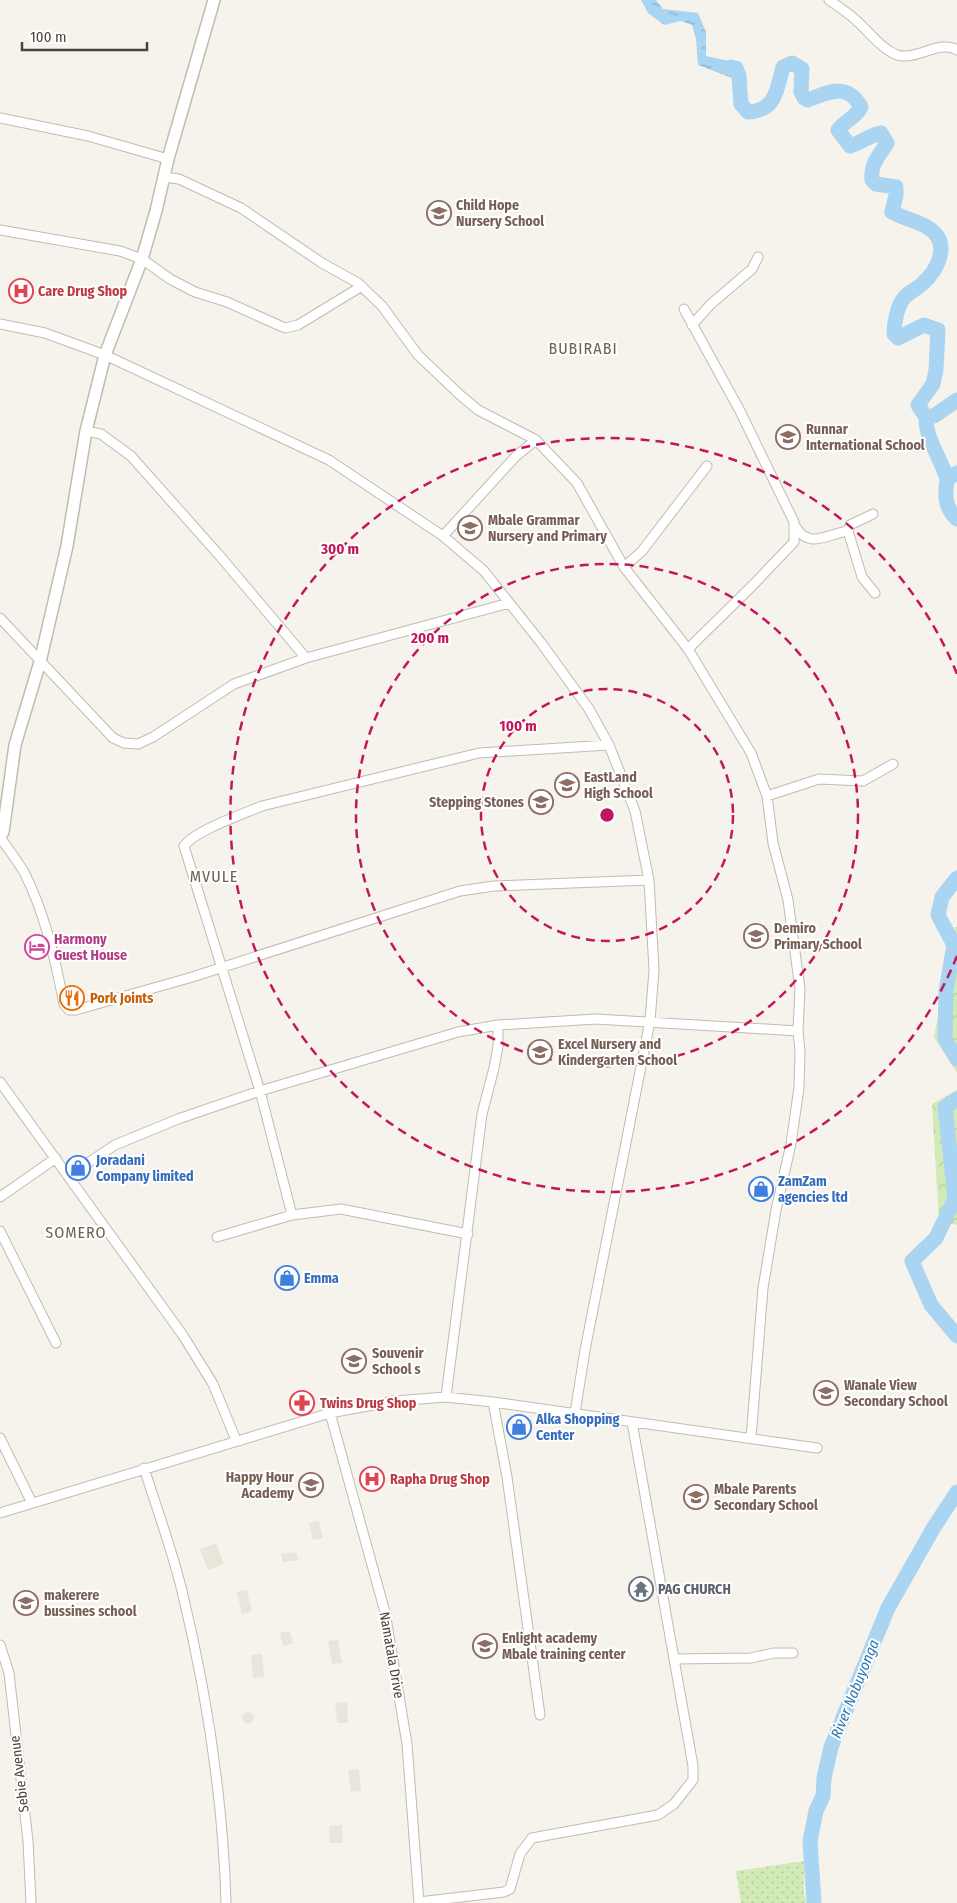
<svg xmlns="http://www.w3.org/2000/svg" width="957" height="1903" viewBox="0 0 957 1903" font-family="'Fira Sans Condensed',sans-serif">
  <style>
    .residential { fill: #eae5da }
    .grass { fill: url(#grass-dots) }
    .forest { fill: url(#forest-crowns) }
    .water { fill: url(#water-ripples) }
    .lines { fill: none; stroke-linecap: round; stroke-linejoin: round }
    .river { stroke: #a9d4f2; stroke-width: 15 }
    .minor-casing { stroke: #c2bbae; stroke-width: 11 }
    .tertiary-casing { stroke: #c2bbae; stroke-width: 14 }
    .minor { stroke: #fff; stroke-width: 9 }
    .tertiary { stroke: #fff; stroke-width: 11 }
    .ring { fill: none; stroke: #c2185b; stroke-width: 2.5; stroke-dasharray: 9 6 }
    .labels { text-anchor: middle; stroke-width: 4; stroke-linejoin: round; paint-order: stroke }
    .education-label { font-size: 14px; font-weight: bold; fill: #785e54; stroke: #fff; text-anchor: start }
    .health-label { font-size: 14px; font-weight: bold; fill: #be3a42; stroke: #fff; text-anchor: start }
    .hotel-label { font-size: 14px; font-weight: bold; fill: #b23c85; stroke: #fff; text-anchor: start }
    .food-label { font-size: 14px; font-weight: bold; fill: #c56008; stroke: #fff; text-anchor: start }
    .shop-label { font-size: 14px; font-weight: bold; fill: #366cbe; stroke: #fff; text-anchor: start }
    .worship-label { font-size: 14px; font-weight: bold; fill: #5b616d; stroke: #fff; text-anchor: start }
    .street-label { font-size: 14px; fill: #4b4439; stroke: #fff }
    .water-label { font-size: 15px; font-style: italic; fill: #2e7ab2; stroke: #fff }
    .quarter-label { font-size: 16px; letter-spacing: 1px; fill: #6e6250; stroke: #fff }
    .centre { fill: #c2185b; stroke: #fff; stroke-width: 2.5 }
    .ring-label { font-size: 15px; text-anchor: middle; font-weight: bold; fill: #c2185b; stroke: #fff; stroke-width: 4; stroke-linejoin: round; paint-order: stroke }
  </style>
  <defs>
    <pattern id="grass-dots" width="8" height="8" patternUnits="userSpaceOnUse" patternTransform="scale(1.25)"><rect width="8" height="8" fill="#d2eab5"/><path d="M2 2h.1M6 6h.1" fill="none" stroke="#b6ca9c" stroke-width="1.8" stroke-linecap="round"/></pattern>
    <pattern id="forest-crowns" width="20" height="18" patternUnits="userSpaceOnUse" patternTransform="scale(1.25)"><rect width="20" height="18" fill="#d2eab5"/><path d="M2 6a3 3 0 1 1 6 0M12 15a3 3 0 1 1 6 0" fill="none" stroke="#b6ca9c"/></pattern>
    <pattern id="water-ripples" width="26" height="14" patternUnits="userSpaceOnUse" patternTransform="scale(1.25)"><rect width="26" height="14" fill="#a9d4f2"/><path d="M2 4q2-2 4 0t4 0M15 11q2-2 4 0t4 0" fill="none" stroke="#8caec5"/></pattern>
  </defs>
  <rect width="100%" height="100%" fill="#f6f3ec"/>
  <path class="residential" d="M319,1520L323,1538L313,1540L309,1523Z
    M216,1543L224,1564L208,1570L200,1549Z
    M296,1552L298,1560L283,1562L281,1554Z
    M247,1590L252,1612L242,1614L237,1592Z
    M290,1631L293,1644L283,1646L280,1633Z
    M338,1640L342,1663L332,1664L328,1641Z
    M262,1654L264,1677L253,1678L251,1655Z
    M347,1702L348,1723H337L335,1703Z
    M242 1718a6 6 0 1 1 12 0a6 6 0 1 1-12 0Z
    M359,1769L361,1791L351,1792L348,1770Z
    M342,1825L343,1843H330L329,1826Z"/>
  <path class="grass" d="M804,1861V1892L806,1903H741L736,1871Z"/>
  <path class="forest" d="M955,927H957V1073L934,1037Z
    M957,1090V1225L939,1221L932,1104Z"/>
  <path class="water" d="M641,0H656L663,9L698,13L706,32V56L729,61L745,72L742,80L733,86L732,78L698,65L696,39L692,25L681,21L664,25L648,13Z"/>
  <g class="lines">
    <path class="river" d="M731,67L736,68L739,76L741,104L748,112C776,111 777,89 783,67L792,63L802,69L801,92L804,98L808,100C829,92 847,82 861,107C857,117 844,121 838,130L850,146C861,143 870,135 881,133L887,143C879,156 870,164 872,180L876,184L896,187V195L892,212C904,219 919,221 930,229C951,244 938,270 922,284C917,289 909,292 904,298C897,306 894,324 894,334L898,338L924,325L938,330L936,370L933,384L918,405L926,417L934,416L957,400
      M926,417C925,438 941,458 947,479
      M957,473L947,479C945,495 944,507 957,519
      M957,878L942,897L938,915L954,945L946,991L945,1039L957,1059
      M957,1099L945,1107L955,1198L936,1238L912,1261L931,1305L957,1336
      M814,1903L810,1841L816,1811L823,1796L824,1778L831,1747L888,1608L934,1527L957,1492"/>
    <defs>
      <path id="minor" d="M829,0C839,7 850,14 859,23C871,34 882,49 897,55C917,61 940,39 957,50
        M0,118L88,136L168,159
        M164,177L179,179L241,208L322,263L358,283L382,306L418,355L459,394L478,410L536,440
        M0,230L120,251L142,259L170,279L195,292L227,302L285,328L298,325L362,286
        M684,309L740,411L794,522V542L752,586L688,649
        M0,324L45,333L105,355L329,460L443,536L484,571L542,644L589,709L609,745L635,811L649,880L654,970L650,1021L585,1350L575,1413
        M692,325L711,304L752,269L758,257
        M86,431L101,434L131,456L219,555L306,658
        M794,524C808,551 827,534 848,531L850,525L873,514
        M848,531L862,577L875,593
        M443,536L516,456L536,440L577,483L624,567L688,649L751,753L767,796L773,843L788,900L800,989L798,1031L800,1052L799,1087L791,1144L776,1210L763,1288L751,1438
        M624,567L642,551L707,466
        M0,618L113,738L124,743L138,744L153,737L234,684L306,658L509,603
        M767,796L819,779L863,781L893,764
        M0,837C8,849 17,860 24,872C45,913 55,959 64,1004L69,1010H76L189,978L460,891L494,886L649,880
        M0,1082L182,1334L213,1384L236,1440
        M68,1176L115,1145L178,1119L260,1091L458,1032L498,1025L596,1019L798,1031
        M0,1197L56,1158
        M292,1215L260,1091L184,846C196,830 243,814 262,806L479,753L609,745
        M0,1231L56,1343
        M217,1237L292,1215L341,1209L468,1234
        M446,1397L482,1114L494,1068L498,1046V1025
        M493,1402L507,1477L540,1715
        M330,1413L385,1612L407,1744L419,1903
        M0,1438L32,1503
        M144,1468C157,1509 172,1550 182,1591C207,1694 223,1798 226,1903
        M0,1513L330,1413L394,1401L446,1397L493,1402L817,1448
        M0,1645L9,1673L28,1841L31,1903
        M675,1659L751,1658L774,1653H793
        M419,1902L504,1892L510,1889L520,1854L532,1838L658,1815L674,1804L693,1780V1766L632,1422"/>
      <path id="tertiary" d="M0,836L3,832L15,745L40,662L67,546L86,431L105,355L142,259L156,211L168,159L214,0"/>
    </defs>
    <use href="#minor" class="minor-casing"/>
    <use href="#tertiary" class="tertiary-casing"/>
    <use href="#minor" class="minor"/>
    <use href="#tertiary" class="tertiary"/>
  </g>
  <g class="ring">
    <circle cx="607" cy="815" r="126"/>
    <circle cx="607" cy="815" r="251"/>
    <path d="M957 956A377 377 0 1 1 957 674"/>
  </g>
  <defs>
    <symbol id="school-ring" viewBox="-11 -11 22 22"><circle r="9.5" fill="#fff" stroke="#8d6e63" stroke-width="1.5"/><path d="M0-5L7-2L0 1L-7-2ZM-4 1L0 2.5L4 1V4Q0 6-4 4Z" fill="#8d6e63"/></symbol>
    <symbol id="hospital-ring" viewBox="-11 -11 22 22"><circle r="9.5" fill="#fff" stroke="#e0444e" stroke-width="1.5"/><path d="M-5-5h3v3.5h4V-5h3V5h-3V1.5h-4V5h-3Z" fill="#e0444e"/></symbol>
    <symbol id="hotel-ring" viewBox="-11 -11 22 22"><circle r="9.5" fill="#fff" stroke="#d1479c" stroke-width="1.5"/><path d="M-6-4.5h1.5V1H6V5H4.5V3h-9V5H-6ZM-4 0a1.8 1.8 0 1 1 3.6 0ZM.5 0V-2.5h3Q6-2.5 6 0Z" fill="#d1479c"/></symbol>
    <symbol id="restaurant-ring" viewBox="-11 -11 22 22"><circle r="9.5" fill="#fff" stroke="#e8710a" stroke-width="1.5"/><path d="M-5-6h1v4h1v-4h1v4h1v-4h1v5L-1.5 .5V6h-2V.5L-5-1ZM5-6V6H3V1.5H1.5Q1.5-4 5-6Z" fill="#e8710a"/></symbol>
    <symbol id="shop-ring" viewBox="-11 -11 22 22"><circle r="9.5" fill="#fff" stroke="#3f7fe0" stroke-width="1.5"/><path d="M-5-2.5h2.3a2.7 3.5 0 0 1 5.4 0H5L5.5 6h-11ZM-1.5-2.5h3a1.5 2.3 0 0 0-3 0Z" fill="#3f7fe0"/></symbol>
    <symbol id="pharmacy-ring" viewBox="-11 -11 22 22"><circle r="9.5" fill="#fff" stroke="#e0444e" stroke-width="1.5"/><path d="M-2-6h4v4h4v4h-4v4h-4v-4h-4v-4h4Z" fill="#e0444e"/></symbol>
    <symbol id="temple-ring" viewBox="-11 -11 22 22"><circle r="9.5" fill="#fff" stroke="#6b7280" stroke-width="1.5"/><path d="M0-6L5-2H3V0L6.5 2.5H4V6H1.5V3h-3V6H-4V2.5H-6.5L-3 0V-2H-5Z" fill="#6b7280"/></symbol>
  </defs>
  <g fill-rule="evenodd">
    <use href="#school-ring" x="425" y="199" width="28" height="28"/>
    <use href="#hospital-ring" x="7" y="277" width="28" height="28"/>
    <use href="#school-ring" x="774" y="423" width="28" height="28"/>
    <use href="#school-ring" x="456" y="514" width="28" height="28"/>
    <use href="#school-ring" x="553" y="771" width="28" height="28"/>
    <use href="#school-ring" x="527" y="788" width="28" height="28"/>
    <use href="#school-ring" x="742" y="922" width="28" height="28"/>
    <use href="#hotel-ring" x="23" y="933" width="28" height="28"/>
    <use href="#restaurant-ring" x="58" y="984" width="28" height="28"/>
    <use href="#school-ring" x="526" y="1038" width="28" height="28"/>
    <use href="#shop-ring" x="64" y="1154" width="28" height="28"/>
    <use href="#shop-ring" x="747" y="1175" width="28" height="28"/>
    <use href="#shop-ring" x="273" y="1264" width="28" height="28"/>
    <use href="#school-ring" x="340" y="1347" width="28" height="28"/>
    <use href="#school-ring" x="812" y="1379" width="28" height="28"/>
    <use href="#pharmacy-ring" x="288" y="1389" width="28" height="28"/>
    <use href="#shop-ring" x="505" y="1413" width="28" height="28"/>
    <use href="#hospital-ring" x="358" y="1465" width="28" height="28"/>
    <use href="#school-ring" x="297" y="1471" width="28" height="28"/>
    <use href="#school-ring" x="682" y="1483" width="28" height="28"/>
    <use href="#temple-ring" x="627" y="1575" width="28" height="28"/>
    <use href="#school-ring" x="12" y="1589" width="28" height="28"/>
    <use href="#school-ring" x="471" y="1632" width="28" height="28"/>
  </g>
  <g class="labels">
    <g class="education-label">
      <text x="456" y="210">Child Hope<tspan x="456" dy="16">Nursery School</tspan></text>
      <text x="806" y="434">Runnar<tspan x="806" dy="16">International School</tspan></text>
      <text x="488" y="525">Mbale Grammar<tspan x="488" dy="16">Nursery and Primary</tspan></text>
      <text x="584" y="782">EastLand<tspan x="584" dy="16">High School</tspan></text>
      <text x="524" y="807" text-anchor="end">Stepping Stones</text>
      <text x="774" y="933">Demiro<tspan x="774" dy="16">Primary School</tspan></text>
      <text x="558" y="1049">Excel Nursery and<tspan x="558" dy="16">Kindergarten School</tspan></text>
      <text x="372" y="1358">Souvenir<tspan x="372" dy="16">School s</tspan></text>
      <text x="844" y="1390">Wanale View<tspan x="844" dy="16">Secondary School</tspan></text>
      <text x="294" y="1482" text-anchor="end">Happy Hour<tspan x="294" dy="16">Academy</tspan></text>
      <text x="714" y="1494">Mbale Parents<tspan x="714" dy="16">Secondary School</tspan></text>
      <text x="44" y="1600">makerere<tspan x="44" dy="16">bussines school</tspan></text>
      <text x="502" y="1643">Enlight academy<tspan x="502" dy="16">Mbale training center</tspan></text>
    </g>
    <g class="health-label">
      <text x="38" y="296">Care Drug Shop</text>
      <text x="320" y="1408">Twins Drug Shop</text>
      <text x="390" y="1484">Rapha Drug Shop</text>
    </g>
    <g class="hotel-label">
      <text x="54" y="944">Harmony<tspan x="54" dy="16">Guest House</tspan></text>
    </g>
    <g class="food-label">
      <text x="90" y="1003">Pork Joints</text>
    </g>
    <g class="shop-label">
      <text x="96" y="1165">Joradani<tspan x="96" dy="16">Company limited</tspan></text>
      <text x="778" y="1186">ZamZam<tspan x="778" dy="16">agencies ltd</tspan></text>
      <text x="304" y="1283">Emma</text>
      <text x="536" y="1424">Alka Shopping<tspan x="536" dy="16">Center</tspan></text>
    </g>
    <g class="worship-label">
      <text x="658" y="1594">PAG CHURCH</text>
    </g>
    <g class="street-label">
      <text transform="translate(392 1655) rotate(80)" y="5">Namatala Drive</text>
      <text transform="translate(19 1774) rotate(-97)" y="5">Sebie Avenue</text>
    </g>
    <g class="water-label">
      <text transform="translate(855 1689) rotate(-68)" y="5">River Nabuyonga</text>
    </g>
    <g class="quarter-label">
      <text x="583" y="354">BUBIRABI</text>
      <text x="214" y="882">MVULE</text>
      <text x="76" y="1238">SOMERO</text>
    </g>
  </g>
  <circle cx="607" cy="815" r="8" class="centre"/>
  <g class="ring-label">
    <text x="340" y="554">300 m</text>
    <text x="430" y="643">200 m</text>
    <text x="518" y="731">100 m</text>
  </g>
  <path d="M22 42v8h125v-8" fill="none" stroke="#4b4439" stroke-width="2.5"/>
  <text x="30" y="42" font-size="15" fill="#4b4439" stroke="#ffffff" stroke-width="4" paint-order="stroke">100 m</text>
</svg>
